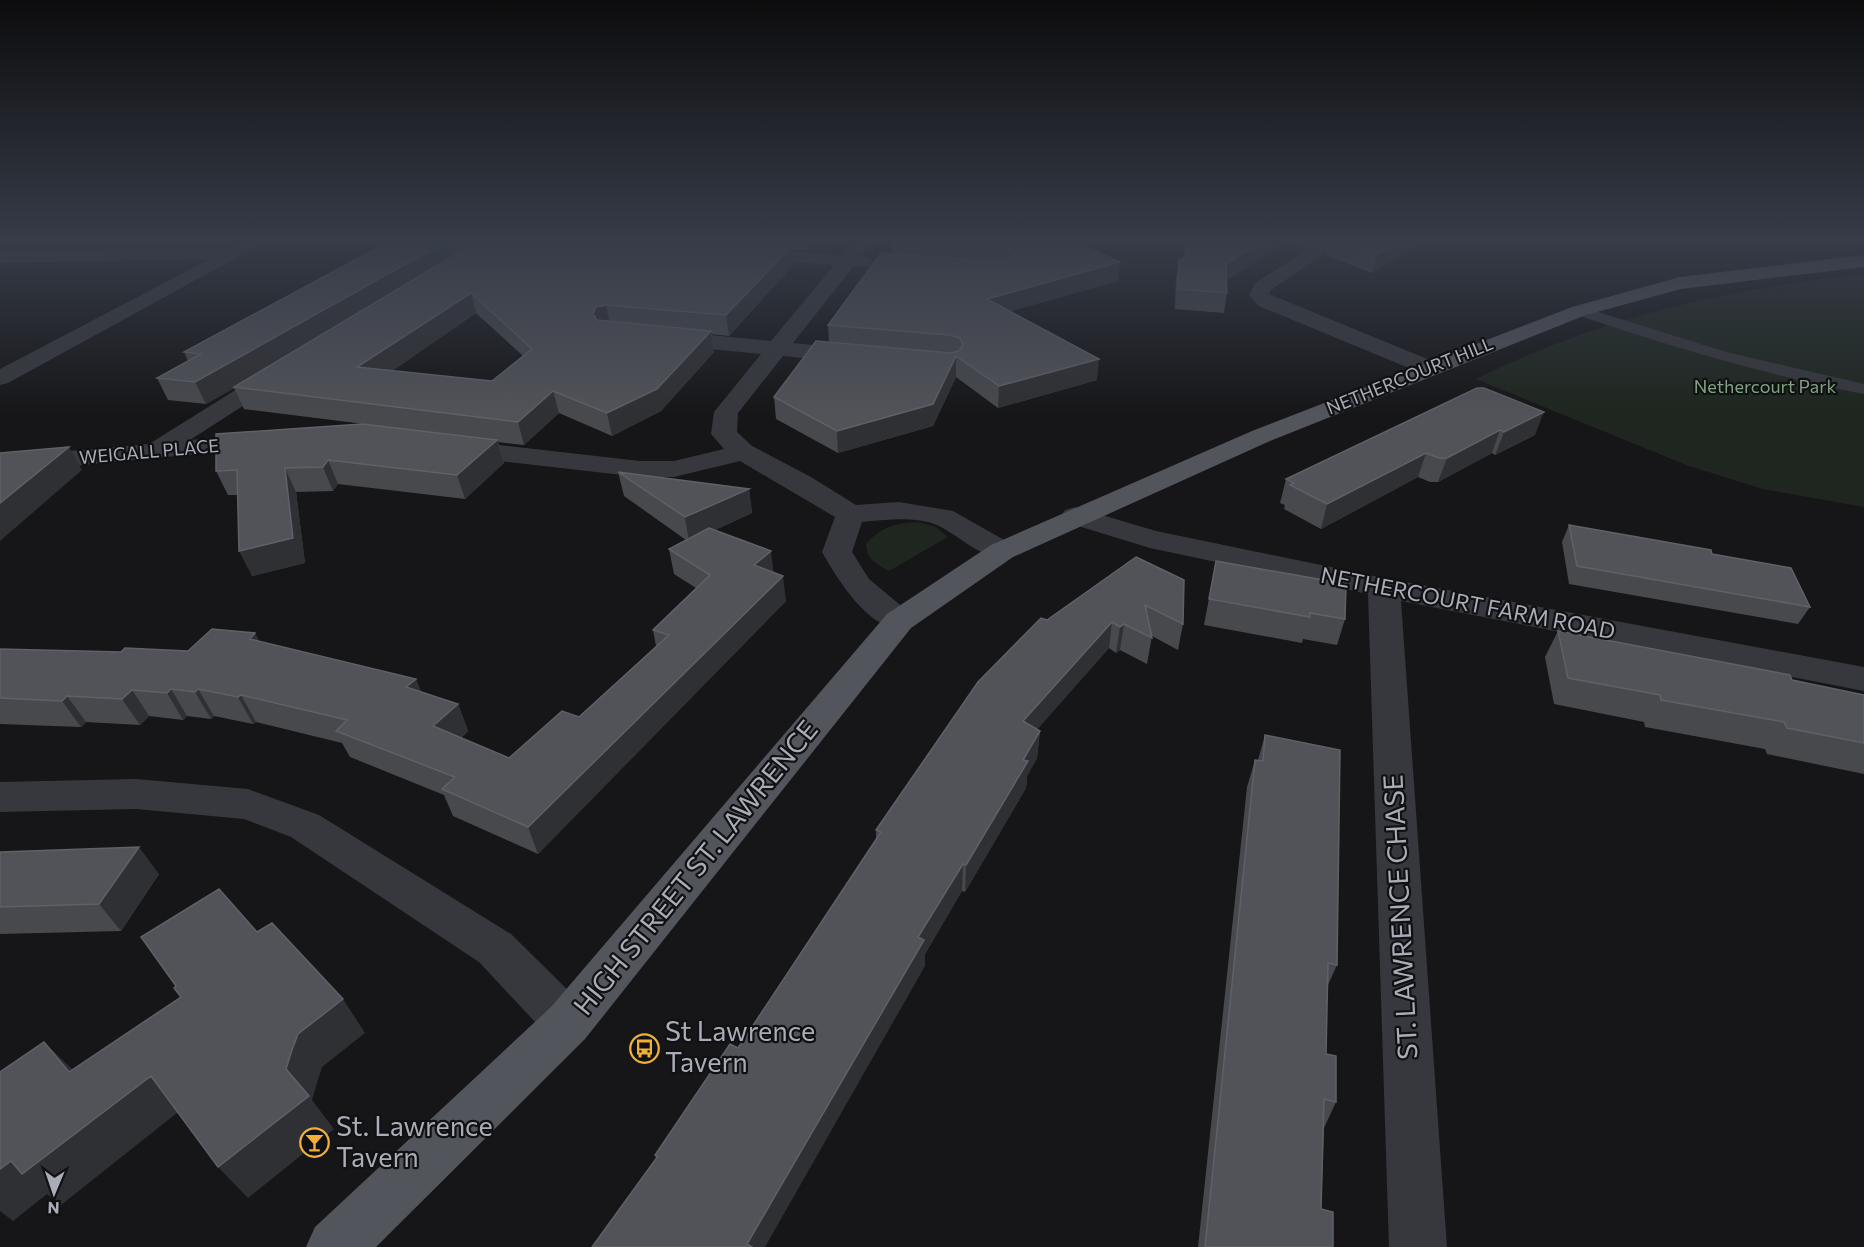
<svg xmlns="http://www.w3.org/2000/svg" width="1864" height="1247" viewBox="0 0 1864 1247" font-family="Commissioner,sans-serif">
  <style>
    .green { fill: #1e261f }
    .lines { fill: none; stroke-linecap: round; stroke-linejoin: round }
    .lane { fill: #37383d; fill-rule: evenodd }
    .street { fill: #37383d; fill-rule: evenodd }
    .primary { fill: #53555c; fill-rule: evenodd }
    .wall { fill: #47494d; fill-rule: evenodd }
    .shaded-wall { fill: #2f3033 }
    .building { fill: #525359; stroke: #5f6168; stroke-width: 1.5; fill-rule: evenodd }
    .labels { text-anchor: middle; stroke-width: 4.5; stroke-linejoin: round; paint-order: stroke }
    .far-street-label { font-size: 18px; fill: #a8adb8; stroke: #111113 }
    .far-park-label { font-size: 18px; fill: #7fa381; stroke: #111113 }
    .street-label { font-size: 22px; fill: #a8adb8; stroke: #111113 }
    .near-street-label { font-size: 27px; fill: #a8adb8; stroke: #111113 }
    .near-poi-label { font-size: 27px; fill: #a8adb8; stroke: #111113; text-anchor: start }
  </style>
  <rect width="100%" height="100%" fill="#161618"/>
  <path class="green" d="M1864,274V507L1763,489L1686,465L1476,379C1599,318 1728,289 1864,274Z
    M918,522L936,527L948,537L889,571C876,564 867,560 866,544C881,527 896,523 918,522Z"/>
  <g class="lines">
    <path class="lane" d="M1579,306L1726,352L1864,384V394C1765,375 1669,346 1574,314L1571,311L1574,308Z"/>
    <path class="street" d="M245,241H267L8,383L0,385V369L210,259L0,263V251L231,248Z
      M855,241H873L861,256L870,258L872,262L870,266L853,267L793,343L853,349L861,351L864,356L861,361L853,363L783,356L738,413L737,432L752,446L811,477L856,505L899,502L953,511L1013,545L1017,551L1013,557C985,564 961,536 937,525C915,516 885,520 862,522L852,552L869,579L911,614L915,621L911,628C873,638 838,580 822,552L835,517L740,461L674,477H640L456,456L447,454L443,448L447,442L456,440L640,461H674L724,449L711,434L714,412L761,354L669,345L661,343L658,338L661,333L669,331L771,341L834,265L750,259L741,253L743,249L843,255Z
      M1321,241H1342L1271,290L1269,294L1437,363L1440,368L1437,373H1421L1259,306L1249,295L1255,283Z
      M277,367L285,369L289,374L285,379L190,440L261,434L270,437L274,442L270,447L0,473V457L149,444L269,369Z
      M1075,507L1156,531L1384,578L1864,667V691L1401,601L1447,1247H1389L1368,594L1150,548L1065,522L1061,516L1065,510Z
      M136,779L248,789L319,815L511,934L585,1007L592,1023L585,1039L568,1046L551,1039L479,962L291,837L244,819L136,809L0,812V782Z"/>
    <path class="primary" d="M1864,255V267L1681,289L1586,315L1270,441L1013,557L911,628L585,1039L376,1247H306L315,1227L551,1007L887,614L991,545L1252,431L1572,307L1680,277Z"/>
  </g>
  <path class="wall" d="M390,241H816L807,250H793L794,264L729,336L712,334L714,352L661,411L612,436L559,413L524,445L498,442L504,463L465,499L338,484L333,491L296,492L305,563L252,576L237,495H228L216,471L364,424L244,409L234,388L206,404L168,400L157,378L188,361L184,352ZM476,313L523,356L492,381L392,371Z
    M892,241H1073L1118,281L1011,311L1097,380L998,408L956,377L933,426L838,453L776,419L774,397L829,342L828,325L892,254Z
    M1184,241H1318L1306,248L1287,241L1227,280V293L1224,313L1175,309L1176,279L1179,260L1184,257Z
    M1329,241H1424L1372,273L1325,255Z
    M1477,388L1535,435L1495,455L1492,453L1438,482H1430L1418,477L1321,529L1284,509L1285,505L1280,503L1286,479Z
    M618,472L749,489L752,513L715,530L773,572L786,601L538,854L453,816L444,795L350,757L342,743L256,722L253,724L214,716L211,719L187,716L183,720L149,716L140,725L86,722L81,727L0,724V649L121,652L188,651L255,633L259,641L458,704L468,731L461,738L509,758L579,717L656,646L653,630L696,588L674,574L669,549L686,540L624,496Z
    M1569,525L1810,607L1798,624L1569,584L1562,542Z
    M1136,557L1183,624L1178,650L1152,636L1147,664L1120,650L1116,653L1109,648L1037,729L1040,731L1037,758L1027,776L1026,788L965,892L962,891L925,954V966L656,1159L655,1155L738,1048L876,839V830L1047,620Z
    M1216,561L1345,619L1337,645L1303,639L1302,643L1204,625Z
    M1558,631L1864,695V774L1767,754L1765,749L1645,727L1644,722L1554,704L1545,657Z
    M1265,735L1337,965L1327,987L1326,1054L1336,1102L1324,1128L1321,1209L1333,1247H1198L1247,787L1255,760H1258Z
    M0,852L159,874L121,931L0,934Z"/>
  <path class="shaded-wall" d="M447,241H483L234,387V388L206,404L195,382Z
    M806,241H816L807,250Z
    M1262,241H1287L1223,283L1226,264Z
    M1307,241H1318L1306,248Z
    M1400,241H1424L1372,273L1377,254Z
    M793,245L794,264L729,336L726,315Z
    M1120,262L1118,281L986,318L987,299Z
    M471,293L476,313L366,389L357,367Z
    M606,305L610,325L600,327L593,314L596,307Z
    M711,331L714,352L661,411L612,436L607,413Z
    M956,356V377L933,426L838,453L837,431Z
    M1099,359L1097,380L998,408L999,386Z
    M553,391L559,413L524,445L518,422Z
    M1544,412L1535,435L1495,455L1504,432Z
    M1500,430L1492,453L1438,482L1447,458Z
    M497,440L504,463L465,499L457,475Z
    M69,447L82,470L0,541V503Z
    M1426,453L1418,477L1321,529L1327,504Z
    M328,460L338,484L333,491L323,467Z
    M285,468L296,492L305,563L252,576L239,551Z
    M749,489L752,513L689,542L685,517Z
    M771,551L774,576L754,565Z
    M783,576L786,601L538,854L528,827Z
    M1112,622L1109,648L1021,748L1023,721Z
    M1124,624L1120,650L1116,653L1120,627Z
    M255,633L269,660L250,639Z
    M416,679L427,705L406,687Z
    M171,689L187,716L183,720L167,693Z
    M198,689L214,716L211,719L195,692Z
    M132,690L149,716L140,725L122,699Z
    M241,695L256,722L253,724L238,697Z
    M67,696L86,722L81,727L62,701Z
    M458,704L468,731L445,753L433,726Z
    M1040,731L1037,758L1027,776L1026,788L965,892L966,865L1023,760Z
    M139,847L159,874L121,931L99,904Z
    M963,864L962,891L925,954V966L765,1247H748L747,1244L918,937Z
    M343,999L365,1033L322,1067L317,1083L312,1100L334,1129L248,1198L218,1167L286,1069L298,1034Z
    M44,1042L78,1075L69,1072Z
    M151,1076L182,1109L61,1205L47,1194L13,1221L0,1211V1169L11,1161Z"/>
  <path class="building" d="M390,241H447L195,382L157,378L201,354L184,352Z
    M478,241H732L793,245L726,315L606,305L596,307L593,314L597,320L711,331L657,389L607,413L553,391L518,422L234,387ZM471,293L532,349L492,381L357,367Z
    M927,241H1073L1120,262L987,299L1099,359L999,386L956,356L933,404L837,431L774,397L816,341L950,353L959,351L963,345L960,338L950,335L828,325L881,253L1004,262L1016,255L1004,246Z
    M1187,241H1262L1226,264L1227,293L1178,289L1179,260L1187,256Z
    M1339,241H1400L1377,254Z
    M1477,388H1484L1544,412L1504,432L1500,430L1447,458H1439L1426,453L1327,504L1290,485L1294,483L1286,479Z
    M362,424L497,440L457,475L328,460L323,467L285,468L293,538L239,551L237,470L216,471V434Z
    M69,447L0,503V453Z
    M618,472L749,489L685,517Z
    M1569,525L1711,550L1712,554L1791,568L1810,607L1577,566Z
    M709,528L771,551L754,565L783,576L528,827L442,789L455,777L336,731L347,720L241,695L238,697L198,689L195,692L171,689L167,693L132,690L122,699L67,696L62,701L0,698V649L121,652L125,648L188,651L212,629L255,633L250,639L416,679L406,687L458,704L433,726L509,758L562,711L579,717L669,635L653,630L710,575L669,549Z
    M1136,557L1184,580L1183,624L1145,605L1152,638L1124,624L1120,627L1112,622L1023,721L1040,731L1023,760L1028,761L966,865L963,864L918,937L924,940L747,1244L752,1247H592L658,1156L655,1155L730,1044L738,1048L881,832L876,830L978,682L1041,618L1047,620Z
    M1216,561L1346,584L1345,619L1310,613V617L1209,599Z
    M1558,631L1790,675L1792,680L1864,695V743L1787,728L1784,722L1661,700L1660,695L1568,678Z
    M1265,735L1340,750L1337,965L1328,963L1326,1054L1336,1056V1102L1324,1099L1321,1209L1333,1212V1247H1205L1255,760L1263,761Z
    M139,847L99,904L0,907V852Z
    M219,889L257,932L272,923L343,999L298,1034L292,1050L286,1069L309,1096L218,1167L151,1076L22,1174L11,1161L0,1169V1072L44,1042L69,1072L181,997L174,988L176,986L141,937Z"/>
  <linearGradient id="sky" x2="0" y2="1"><stop stop-color="#0c0c0d"/><stop offset="0.58" stop-color="#363c48"/><stop offset="1" stop-color="#363c48" stop-opacity="0"/></linearGradient>
  <rect width="1864" height="415" fill="url(#sky)"/>
  <defs>
    <symbol id="bus-ring" viewBox="-11 -11 22 22"><circle r="9.5" fill="#111113" stroke="#f2b134" stroke-width="1.5"/><path d="M-5-6H5V4H4V6H2V4H-2V6H-4V4H-5ZM-3.5-4V0h7V-4ZM-3.5 1.2v1.5H-2V1.2ZM2 1.2v1.5H3.5V1.2Z" fill="#f2b134"/></symbol>
    <symbol id="bar-ring" viewBox="-11 -11 22 22"><circle r="9.5" fill="#111113" stroke="#f2b134" stroke-width="1.5"/><path d="M-6-5H6L.8 .8V4.5H3.5V6h-7V4.5H-.8V.8Z" fill="#f2b134"/></symbol>
  </defs>
  <g fill-rule="evenodd">
    <use href="#bus-ring" x="628" y="1032" width="33" height="33"/>
    <use href="#bar-ring" x="298" y="1126" width="33" height="33"/>
  </g>
  <g class="labels">
    <g class="far-street-label">
      <text transform="translate(1410 376) rotate(-22)" y="6">NETHERCOURT HILL</text>
      <text transform="translate(149 452) rotate(-5)" y="6">WEIGALL PLACE</text>
    </g>
    <g class="far-park-label">
      <text x="1765" y="393">Nethercourt Park</text>
    </g>
    <g class="street-label">
      <text transform="translate(1468 603) rotate(11)" y="8">NETHERCOURT FARM ROAD</text>
    </g>
    <g class="near-street-label">
      <text transform="translate(696 868) rotate(-51)" y="9">HIGH STREET ST. LAWRENCE</text>
      <text transform="translate(1401 917) rotate(-93)" y="9">ST. LAWRENCE CHASE</text>
    </g>
    <g class="near-poi-label">
      <text x="665" y="1041">St Lawrence<tspan x="665" dy="31">Tavern</tspan></text>
      <text x="336" y="1136">St. Lawrence<tspan x="336" dy="31">Tavern</tspan></text>
    </g>
  </g>
  <g transform="translate(54 1193) rotate(182)" stroke="#111113" stroke-width="4.5" paint-order="stroke">
  <path d="M0-4.5L10 22L0 15L-10 22Z" fill="#a8adb8"/>
  <text y="-9" font-size="16" font-weight="bold" text-anchor="middle" fill="#a8adb8">N</text>
  </g>
</svg>
